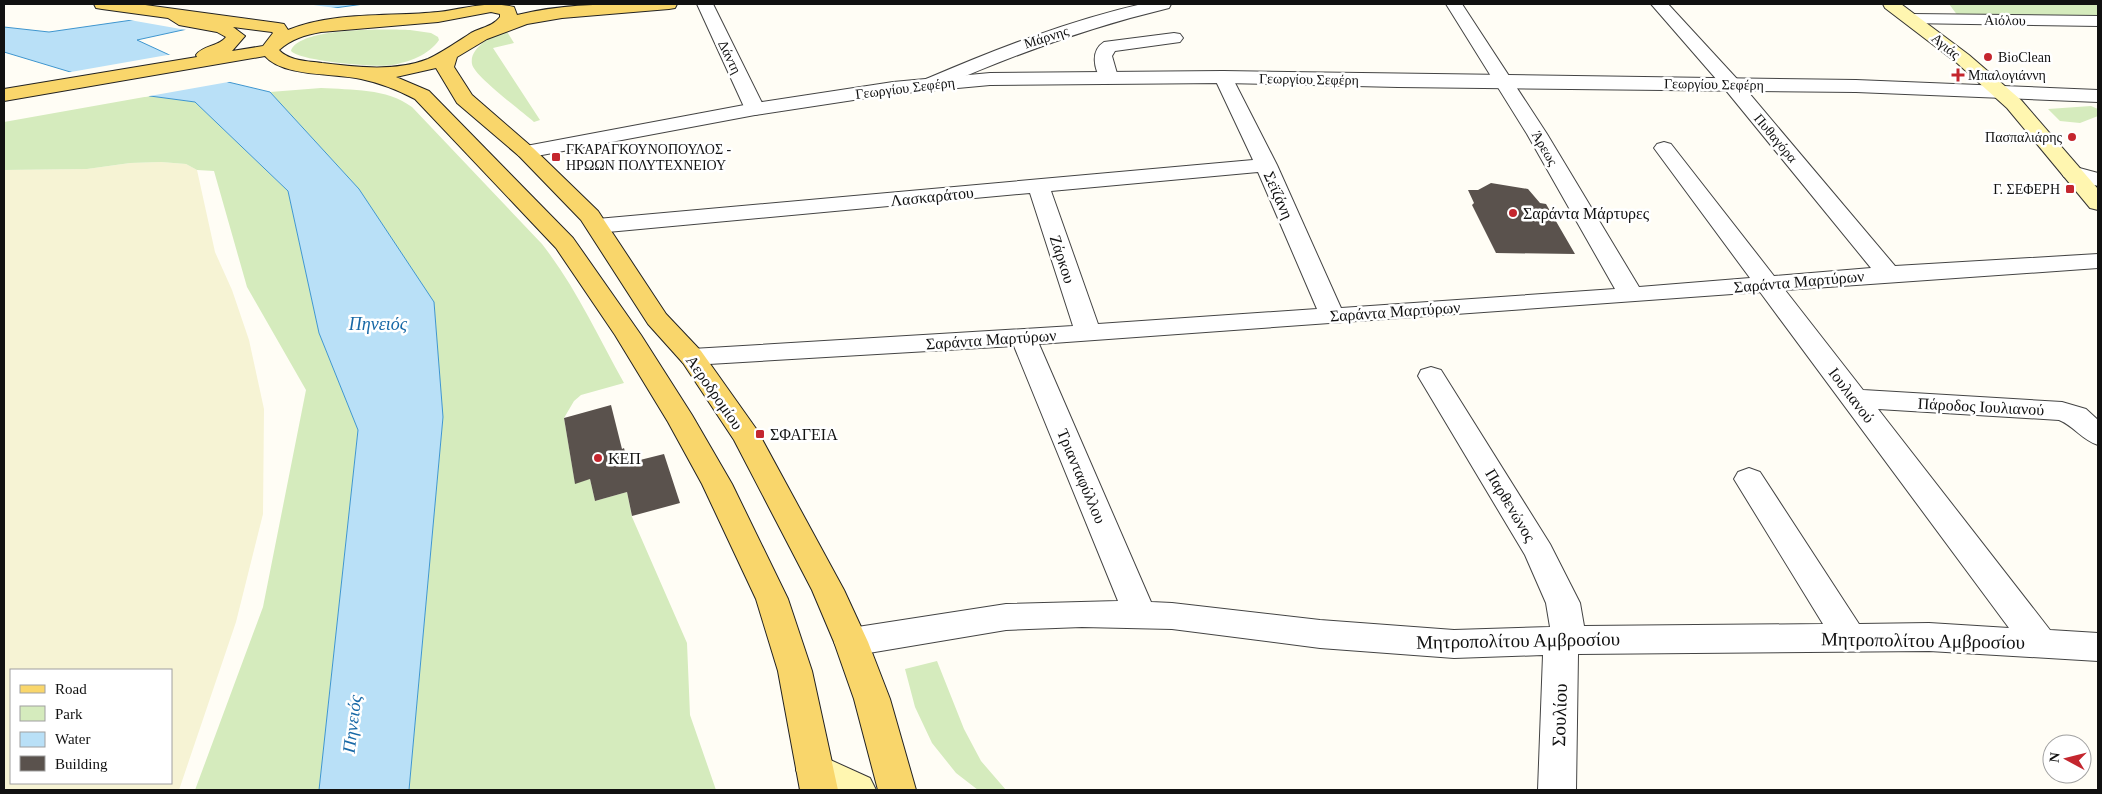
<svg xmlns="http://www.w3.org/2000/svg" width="2102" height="794" viewBox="0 0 2102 794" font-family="'Times New Roman',serif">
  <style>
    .farmland { fill: #f6f3d4; fill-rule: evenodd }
    .green { fill: #d5ebbd }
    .water { fill: #b9e0f7; stroke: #3f96cf }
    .pier { fill: #fffdf5 }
    .building { fill: #5a524d }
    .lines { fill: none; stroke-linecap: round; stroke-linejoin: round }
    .minor-casing { stroke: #444; stroke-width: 2 }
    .tertiary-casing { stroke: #444; stroke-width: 2 }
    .secondary-casing { stroke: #333; stroke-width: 2 }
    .primary-casing { stroke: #222; stroke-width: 2 }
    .minor { fill: #fff; fill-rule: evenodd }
    .tertiary { fill: #fff; fill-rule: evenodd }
    .secondary { fill: #fff6b0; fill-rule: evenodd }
    .primary { fill: #f9d66b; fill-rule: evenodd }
    .poi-dot { fill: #c4262e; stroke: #fff; stroke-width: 2 }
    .labels { text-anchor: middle; stroke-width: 5; stroke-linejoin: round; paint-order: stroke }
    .far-street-label { font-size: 14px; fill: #111; stroke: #fff }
    .far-poi-label { font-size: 14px; fill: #111; stroke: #fff; text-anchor: start }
    .street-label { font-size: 16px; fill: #111; stroke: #fff }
    .poi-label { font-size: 16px; fill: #111; stroke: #fff; text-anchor: start }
    .water-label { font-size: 18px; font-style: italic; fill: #1768a6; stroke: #fff }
    .near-street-label { font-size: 19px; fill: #111; stroke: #fff }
  </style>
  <rect width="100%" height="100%" fill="#fffdf5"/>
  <path class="farmland" d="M161,162L186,164L197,170L215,252L232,290L249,340L264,409L263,514L236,622L179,790H4V170L87,169L130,163ZM11,670H171V783H11Z"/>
  <path class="green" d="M1949,4H2098V16H1958Z
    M410,30L431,33L438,37L439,40C429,55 409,62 392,65C378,68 299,61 291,51C298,27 388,29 410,30Z
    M506,30L514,43L493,48L540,120L534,122C523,112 474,76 472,64C469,47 494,35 506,30Z
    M321,88C352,90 386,88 412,107L542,244C575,286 598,336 624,383L581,395L574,401L564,418L575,483L590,479L595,501L627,492L632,517L687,643L690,715L716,790H409L443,417L434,302L359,189L270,92Z
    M150,96L195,102L288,191L319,333L358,430L319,790H195L263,607L306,390L247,287L214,171L197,170L186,164L161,162L130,163L87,169L4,170V122Z
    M2091,106L2098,109V116L2080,123L2060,121L2048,109Z
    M937,661L964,729L981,761L1006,790H978L956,773L932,743L915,707L905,669Z"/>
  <path class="water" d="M243,4H364L201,26L137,40L228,82L270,92L359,189L434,302L443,417L409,790H319L358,430L319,333L288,191L195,102L150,96L4,52V27L49,32Z"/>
  <path class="pier" d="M226,4H306L343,9L192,31L124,19Z
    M173,54L234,81L144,97L65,73Z"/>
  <path class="building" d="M1491,183L1528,189L1540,203L1546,204L1575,254L1496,253L1472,205L1474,203L1468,190H1478Z
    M611,405L622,449L624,448L628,463L664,454L680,503L632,516L627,492L595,501L590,479L575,484L564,418Z"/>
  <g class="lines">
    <defs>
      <path id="minor" d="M697,4H713L765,109L762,113L755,115L748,113L745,109Z
        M1142,4H1171L1169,8C1090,27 1015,54 940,87L933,89L926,87L924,83L926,79C996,49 1068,21 1142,4Z
        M1446,4H1462L1547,134L1639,287L1750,278L1654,148L1657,144L1664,142L1671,144L1774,276L1871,268L1724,88L1651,4H1668L1738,80L1895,266L2098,254V268L1785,290L1863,390L2062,402L2086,409L2098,420V445C2082,440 2074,426 2059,420L1878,409L2050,630L2098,633V661L1929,651L1578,654L1576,790H1538L1543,655L1454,658L1320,648L1172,629L1082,627L1006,630L851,656L839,652L834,642L839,632L851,628L1006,604L1118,601L1014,346L692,365L683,363L679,357L683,351L692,349L1073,326L1030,193L597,233L589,231L586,226L589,221L597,219L1253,160L1214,77L1216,73L1223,71L1230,73L1232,77L1277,165L1341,308L1615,289L1527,134ZM1258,172L1317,309L1098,324L1051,191ZM1760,292L2009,628L1929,623L1859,624L1760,472L1749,468L1738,472L1734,479L1823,624L1584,626L1580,603L1550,544L1441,370L1431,367L1421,370L1418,376L1525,555L1546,603L1550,627L1454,630L1320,620L1172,603L1151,602L1039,344Z
        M1912,14L2098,16V26L1906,23L1903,19L1906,15Z
        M1174,33L1180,34L1183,38L1180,42L1115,51L1112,56L1118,77L1116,81L1109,83L1102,81C1094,69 1090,51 1104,42Z
        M2072,166L2098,173V186L2064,177L2061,172L2064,167Z"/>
      <path id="tertiary" d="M1223,71L1856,80L2098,90V102L1856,92L1398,87L1223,83L990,85L893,94L755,115L526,158L519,156L516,152L519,148L526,146L755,103L893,82L990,73Z"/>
      <path id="secondary" d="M1883,4H1901L1969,55L2021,100L2098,189V210L2090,208L2007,108L1957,63L1885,8Z
        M815,753L870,778L876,790H819L802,782L796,770L802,758Z"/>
      <path id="primary" d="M94,4H138L278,23L284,24L288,30C335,11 389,17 438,12C464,9 488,0 514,7L517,15C569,2 624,4 677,4L675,8L669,9L562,18L527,24L487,39L457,57L454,67L472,95L533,148L598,211L666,314L701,351L757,430L844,590L868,642L890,699L916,790H878L854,699L834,642L812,590L734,440L683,363L648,324L581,220L519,156L457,103L436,68L396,77L429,91L573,238L641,335L692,415L732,484L788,599L812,671L838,790H800L778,671L756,599L702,484L668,422L615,335L556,248L415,99C398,90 380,83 361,79C334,73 283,77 265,56L4,101V89L197,57L196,55C203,45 218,47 226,37L217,32L179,25L168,18L102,9L96,8ZM491,12L500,14V17C492,27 482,27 471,33C457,42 443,52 428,59C395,72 356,67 322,63C308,61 289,61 279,50C291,39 305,35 321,32L438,22ZM233,27L272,32L273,33L263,46L232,51L245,36Z"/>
    </defs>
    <use href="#minor" class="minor-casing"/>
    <use href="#tertiary" class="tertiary-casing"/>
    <use href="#secondary" class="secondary-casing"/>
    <use href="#primary" class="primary-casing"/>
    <use href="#minor" class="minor"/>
    <use href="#tertiary" class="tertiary"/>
    <use href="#secondary" class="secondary"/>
    <use href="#primary" class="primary"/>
  </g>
  <g class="poi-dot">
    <circle cx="1988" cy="57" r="5"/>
    <path d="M1955.5 67.5h5v5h5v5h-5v5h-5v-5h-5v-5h5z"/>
    <circle cx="2072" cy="137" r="5"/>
    <rect x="551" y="152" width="10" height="10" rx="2.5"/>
    <rect x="2065" y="184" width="10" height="10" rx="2.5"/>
    <circle cx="1513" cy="213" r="5"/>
    <rect x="755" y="429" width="10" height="10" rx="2.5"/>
    <circle cx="598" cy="458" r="5"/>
  </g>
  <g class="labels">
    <g class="far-street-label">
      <text transform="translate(2005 20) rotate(1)" y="5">Αιόλου</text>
      <text transform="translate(1046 37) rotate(-18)" y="5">Μάρνης</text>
      <text transform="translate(1946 46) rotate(39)" y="5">Αγιάς</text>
      <text transform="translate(730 57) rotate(64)" y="5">Δάντη</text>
      <text transform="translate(1309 79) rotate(1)" y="5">Γεωργίου Σεφέρη</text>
      <text transform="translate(1714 84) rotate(1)" y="5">Γεωργίου Σεφέρη</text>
      <text transform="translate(905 88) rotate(-7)" y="5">Γεωργίου Σεφέρη</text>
      <text transform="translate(1776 138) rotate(50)" y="5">Πυθαγόρα</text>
      <text transform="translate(1545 148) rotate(60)" y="5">Άρεως</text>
    </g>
    <g class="far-poi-label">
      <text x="1998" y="62">BioClean</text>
      <text x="1968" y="80">Μπαλογιάννη</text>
      <text x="2062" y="142" text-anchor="end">Πασπαλιάρης</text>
      <text x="566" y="154">ΓΚΑΡΑΓΚΟΥΝΟΠΟΥΛΟΣ -<tspan x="566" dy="16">ΗΡΩΩΝ ΠΟΛΥΤΕΧΝΕΙΟΥ</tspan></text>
      <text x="2060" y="194" text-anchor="end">Γ. ΣΕΦΕΡΗ</text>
    </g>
    <g class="street-label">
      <text transform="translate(1279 195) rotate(66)" y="6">Σεϊζάνη</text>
      <text transform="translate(932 196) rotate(-6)" y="6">Λασκαράτου</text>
      <text transform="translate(1063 259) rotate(72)" y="6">Ζάρκου</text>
      <text transform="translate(1799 281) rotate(-5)" y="6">Σαράντα Μαρτύρων</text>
      <text transform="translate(1395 311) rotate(-4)" y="6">Σαράντα Μαρτύρων</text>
      <text transform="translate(991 339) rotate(-4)" y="6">Σαράντα Μαρτύρων</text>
      <text transform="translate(715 392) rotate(55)" y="6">Αεροδρομίου</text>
      <text transform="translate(1852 395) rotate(53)" y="6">Ιουλιανού</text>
      <text transform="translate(1981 406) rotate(3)" y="6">Πάροδος Ιουλιανού</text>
      <text transform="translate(1082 476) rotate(67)" y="6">Τριανταφύλλου</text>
      <text transform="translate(1511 505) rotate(59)" y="6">Παρθενώνος</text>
    </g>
    <g class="poi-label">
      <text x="1523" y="219">Σαράντα Μάρτυρες</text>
      <text x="770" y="440">ΣΦΑΓΕΙΑ</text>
      <text x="608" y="464">ΚΕΠ</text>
    </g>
    <g class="water-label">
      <text x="378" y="330">Πηνειός</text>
      <text transform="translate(352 724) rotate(-83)" y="6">Πηνειός</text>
    </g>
    <g class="near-street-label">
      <text transform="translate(1518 640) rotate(-1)" y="7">Μητροπολίτου Αμβροσίου</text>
      <text transform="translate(1923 640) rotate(1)" y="7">Μητροπολίτου Αμβροσίου</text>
      <text transform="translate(1559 715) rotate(-88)" y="7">Σουλίου</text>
    </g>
  </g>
  <rect width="2102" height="794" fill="none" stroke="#111111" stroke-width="10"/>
  <rect x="10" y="669" width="162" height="115" fill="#ffffff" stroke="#a0a0a0"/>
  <rect x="20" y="685" width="25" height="8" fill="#f9d66b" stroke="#a0a0a0"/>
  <text x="55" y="694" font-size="15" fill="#111111">Road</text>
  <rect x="20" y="706" width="25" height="15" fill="#d5ebbd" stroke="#a0a0a0"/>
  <text x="55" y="719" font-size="15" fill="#111111">Park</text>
  <rect x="20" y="732" width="25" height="15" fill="#b9e0f7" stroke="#a0a0a0"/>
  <text x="55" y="744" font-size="15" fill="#111111">Water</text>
  <rect x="20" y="756" width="25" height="15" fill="#5a524d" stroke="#a0a0a0"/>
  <text x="55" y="769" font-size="15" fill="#111111">Building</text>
  <g transform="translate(2067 759) rotate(277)"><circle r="24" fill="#ffffff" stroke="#a0a0a0"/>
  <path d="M0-4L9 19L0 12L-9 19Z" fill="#c4262e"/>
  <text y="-8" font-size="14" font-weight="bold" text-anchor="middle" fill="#111111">N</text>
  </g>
</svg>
